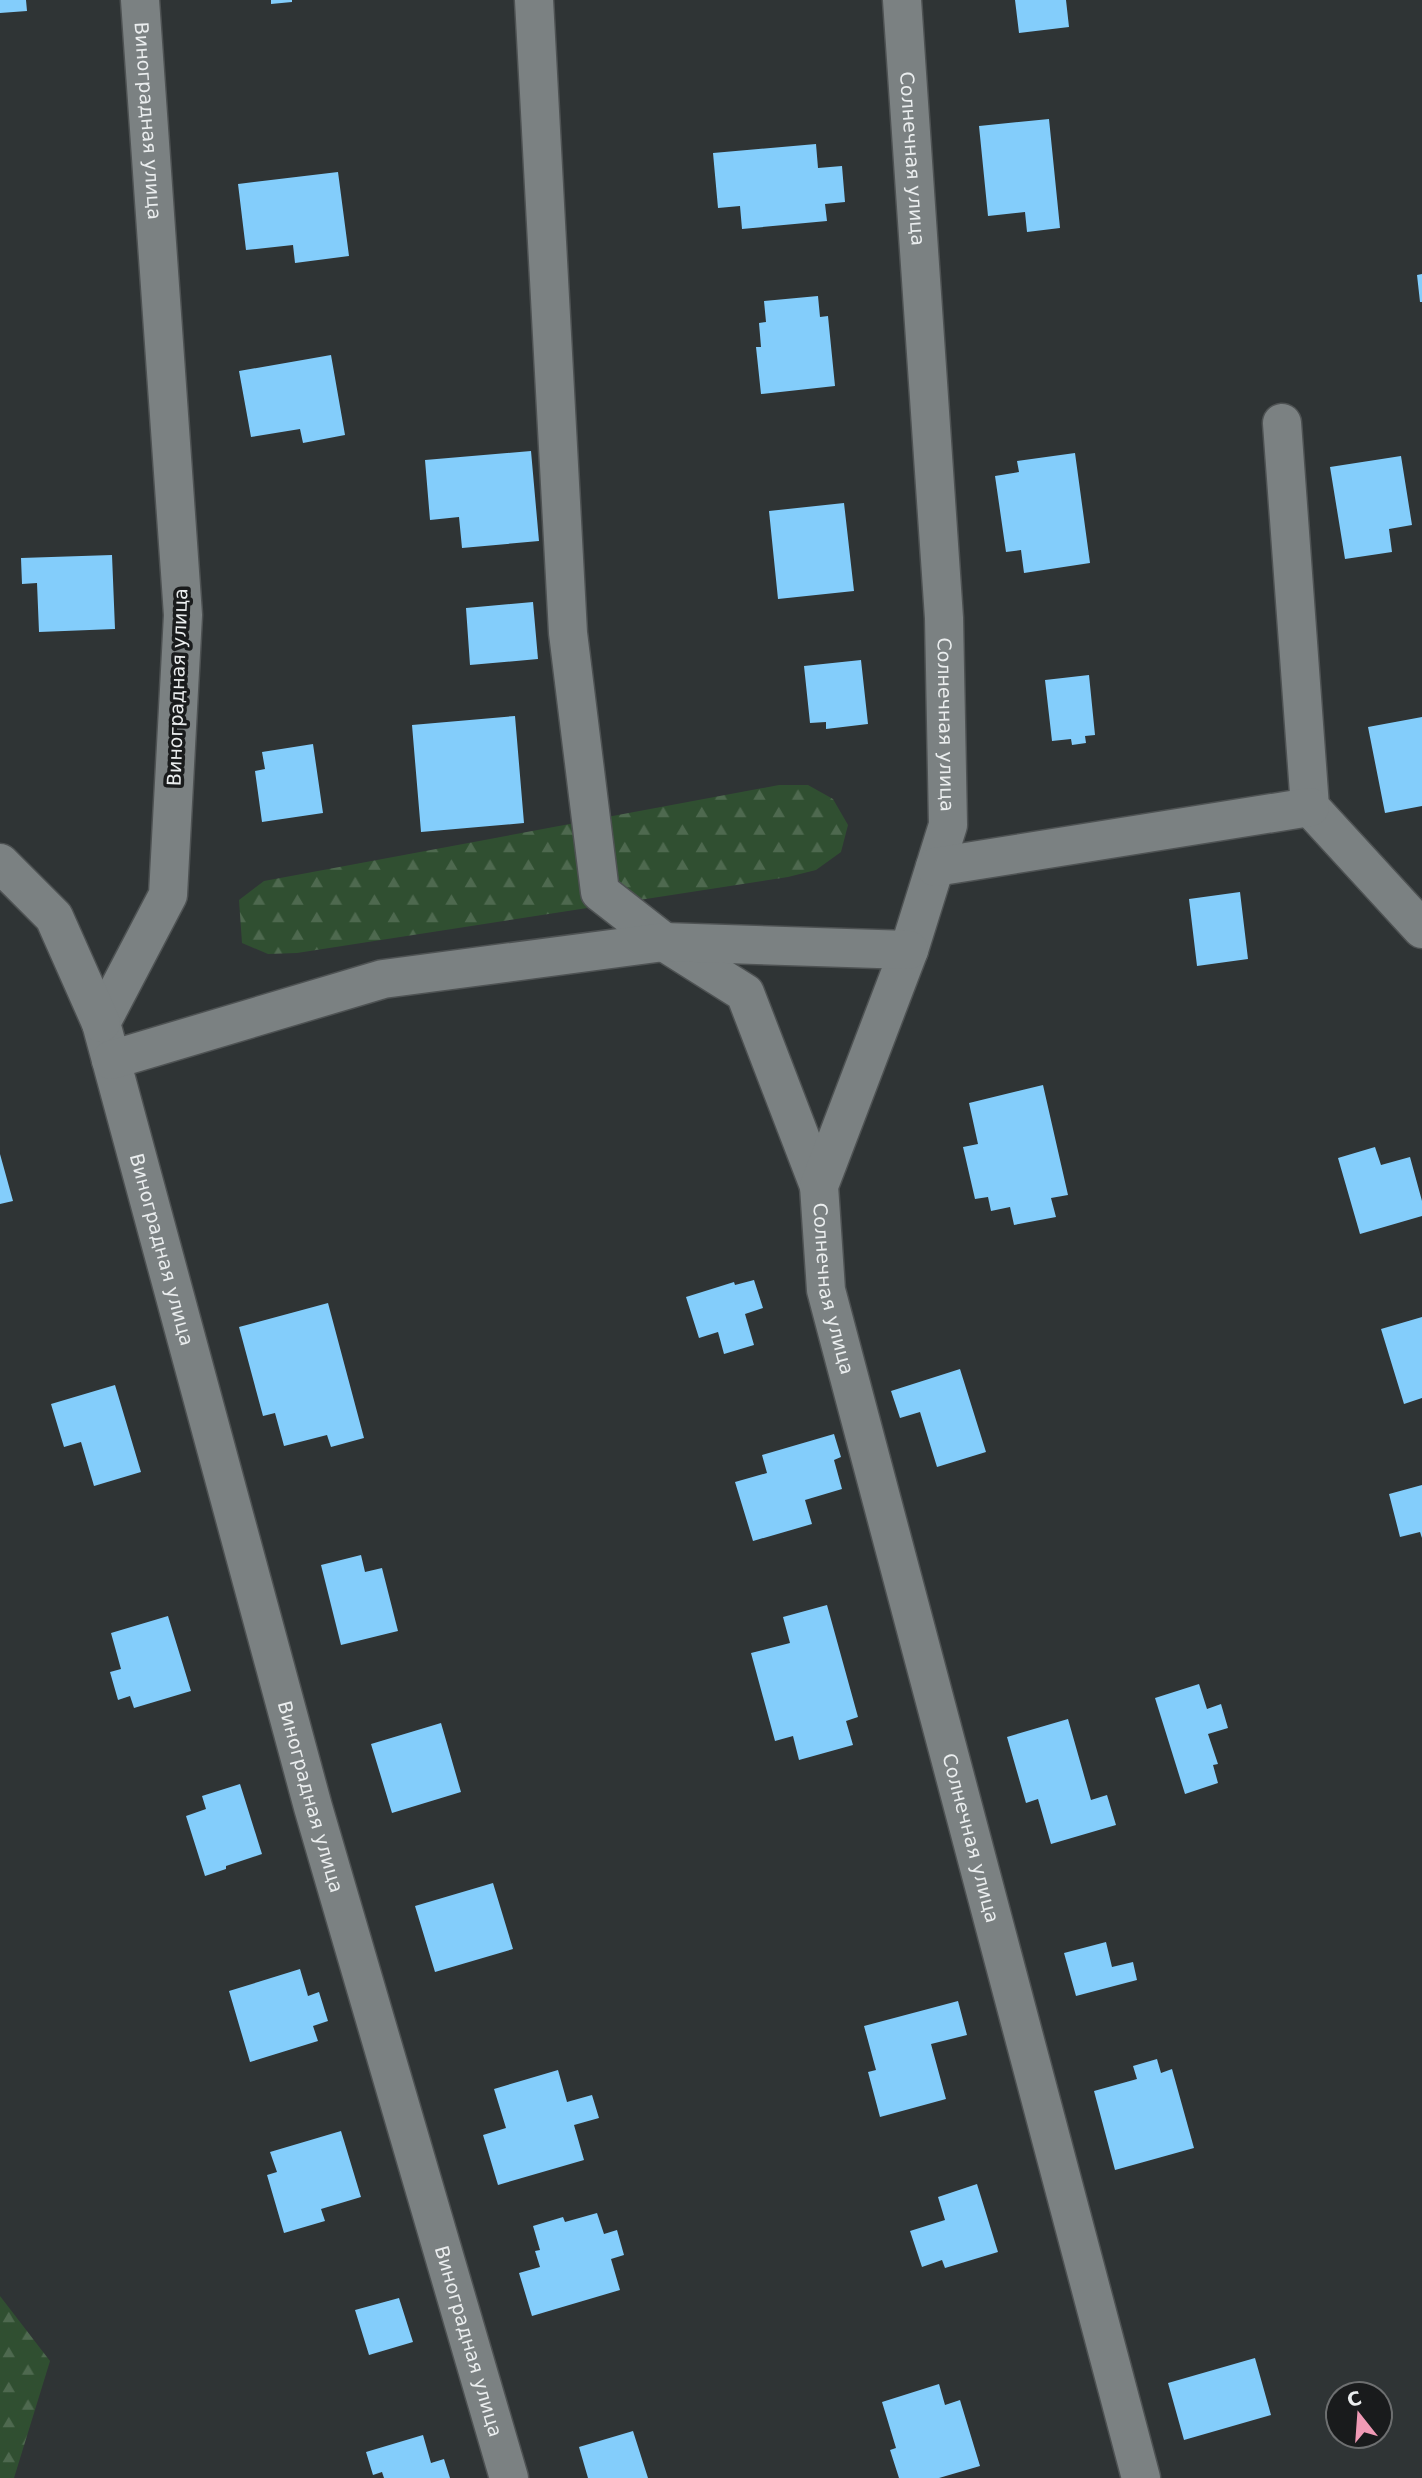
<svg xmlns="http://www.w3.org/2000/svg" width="1422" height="2478" viewBox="0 0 1422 2478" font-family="'DejaVu Sans',sans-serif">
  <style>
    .forest { fill: url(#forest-firs) }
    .building { fill: #83cdfb }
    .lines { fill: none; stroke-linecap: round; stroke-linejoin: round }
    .minor-casing { stroke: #4e5253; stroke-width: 41 }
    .minor { stroke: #7b8182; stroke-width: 38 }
    .labels { text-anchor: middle; stroke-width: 7; stroke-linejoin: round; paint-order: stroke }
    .street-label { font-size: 19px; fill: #eaedee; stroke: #191b1c }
  </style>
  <defs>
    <pattern id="forest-firs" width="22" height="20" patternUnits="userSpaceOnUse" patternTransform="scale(1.75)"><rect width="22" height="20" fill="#304f31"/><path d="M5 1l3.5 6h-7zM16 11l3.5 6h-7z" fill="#4e694f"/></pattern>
  </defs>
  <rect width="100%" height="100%" fill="#2f3435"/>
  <path class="forest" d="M779,785H808L833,799L848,825L841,852L816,870L788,877L297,953L268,954L242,943L239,900L264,881Z
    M0,2296L50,2361L14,2478H0Z"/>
  <path class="building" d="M0,0H26L27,11L0,13Z
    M271,0H292V2L271,4Z
    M1015,0H1066L1069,27L1019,33Z
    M1049,119L1060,228L1027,232L1025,212L988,216L979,126Z
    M816,144L818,168L842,166L845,202L825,204L827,221L742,229L740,206L718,208L713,153Z
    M338,172L349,256L295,263L293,245L246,250L238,184Z
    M1422,274V302H1420L1417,275Z
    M818,296L820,317L828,316L835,386L761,394L756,347H761L759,323L766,322L764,301Z
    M331,355L345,435L303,443L300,429L251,437L239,371Z
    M531,451L539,541L462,548L459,517L430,520L425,460Z
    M1075,453L1090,563L1024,573L1021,550L1006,552L995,476L1019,472L1017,461Z
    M1401,456L1412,525L1389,529L1392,552L1345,559L1330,467Z
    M844,503L854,591L778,599L769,511Z
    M112,555L115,629L39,632L37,583L22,584L21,558Z
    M533,602L538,659L470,665L466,608Z
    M861,660L868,724L826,729V722L810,723L804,666Z
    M1089,675L1095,735L1085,736L1086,743L1072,745L1071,739L1052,741L1045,680Z
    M515,716L524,823L421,832L412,725Z
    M1422,717V806L1385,813L1368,727Z
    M313,744L323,813L262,822L255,771L265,769L262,752Z
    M1240,892L1248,959L1197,966L1189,899Z
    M1043,1085L1068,1195L1051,1198L1056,1217L1014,1225L1010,1207L991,1211L988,1197L975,1199L963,1147L978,1144L969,1103Z
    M1375,1147L1381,1165L1410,1157L1422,1201V1216L1360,1234L1338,1158Z
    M0,1154L13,1201L0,1204Z
    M754,1280L763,1308L745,1314L754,1345L724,1354L718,1332L699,1338L686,1297L734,1282L735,1285Z
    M328,1303L364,1438L331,1447L327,1435L284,1446L275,1413L263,1416L239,1327Z
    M1422,1317V1398L1404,1404L1381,1329Z
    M960,1369L986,1452L937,1467L920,1412L900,1418L891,1391Z
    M115,1385L141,1472L94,1486L81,1442L64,1447L51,1404Z
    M834,1434L841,1457L834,1460L842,1489L805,1500L812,1524L753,1541L735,1482L767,1473L762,1455Z
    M1422,1485V1538L1420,1532L1400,1537L1389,1494Z
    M361,1555L365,1572L382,1568L398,1631L341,1645L321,1565Z
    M827,1605L858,1717L846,1721L853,1745L799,1760L793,1736L775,1741L751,1653L790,1643L783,1617Z
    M168,1616L191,1691L134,1708L130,1696L118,1700L110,1672L121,1669L111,1633Z
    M1199,1684L1207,1709L1221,1704L1228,1728L1208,1734L1218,1764L1213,1765L1218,1783L1185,1794L1155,1698Z
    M1068,1719L1091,1800L1107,1795L1116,1825L1051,1844L1038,1799L1026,1803L1007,1737Z
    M441,1723L461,1792L392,1813L371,1744Z
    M240,1784L262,1854L226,1866V1869L205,1876L186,1816L206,1809L202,1796Z
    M493,1883L513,1949L435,1972L415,1906Z
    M1106,1942L1112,1967L1133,1962L1137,1980L1076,1996L1064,1953Z
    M300,1969L308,1996L319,1992L328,2021L313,2026L318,2041L250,2062L229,1991Z
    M958,2001L967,2035L931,2044L946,2099L880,2117L868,2072L876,2070L864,2026Z
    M1157,2059L1161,2073L1172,2069L1194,2148L1115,2170L1094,2091L1137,2079L1133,2066Z
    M558,2070L567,2102L592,2095L599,2118L574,2125L584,2160L498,2185L483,2135L506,2128L494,2089Z
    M341,2131L361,2197L321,2209L325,2221L284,2233L267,2175L277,2172L270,2152Z
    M977,2184L998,2252L945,2268L942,2260L922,2267L910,2231L945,2220L938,2197Z
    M597,2213L604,2234L617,2230L624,2255L611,2259L620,2290L532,2316L519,2273L540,2267L535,2251L540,2250L533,2226L563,2217L565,2222Z
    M399,2298L413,2342L369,2355L355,2310Z
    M1255,2358L1271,2415L1184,2440L1168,2383Z
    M939,2384L945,2405L960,2400L980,2466L939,2478H899L890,2450L896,2448L882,2402Z
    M633,2431L648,2478H588L579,2447Z
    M423,2435L431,2463L444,2459L450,2478H384L382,2472L373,2475L366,2452Z"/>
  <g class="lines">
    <defs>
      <g id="minor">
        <path id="s1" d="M140,0L183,615L168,895L101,1023L313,1807L509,2478"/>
        <path d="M534,0L568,633L600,892L664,942L745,993L819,1186"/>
        <path id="s2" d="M902,0L944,618L948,825L909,950L819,1186L826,1290L1141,2478"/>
        <path d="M1282,423L1310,807L1422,929"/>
        <path d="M0,863L54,917L101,1023"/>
        <path d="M935,867L1310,807"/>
        <path d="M111,1060L383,979L664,942L909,950"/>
      </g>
    </defs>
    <use href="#minor" class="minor-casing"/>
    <use href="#minor" class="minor"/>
  </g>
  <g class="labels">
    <g class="street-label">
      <text dy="7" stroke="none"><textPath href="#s1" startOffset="121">Виноградная улица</textPath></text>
      <text dy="7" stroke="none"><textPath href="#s2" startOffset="159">Солнечная улица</textPath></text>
      <text transform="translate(177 687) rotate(-88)" y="7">Виноградная улица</text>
      <text dy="7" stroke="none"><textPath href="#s2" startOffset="726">Солнечная улица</textPath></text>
      <text dy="7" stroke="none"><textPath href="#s1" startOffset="1276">Виноградная улица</textPath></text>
      <text dy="7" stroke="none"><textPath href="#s2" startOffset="1314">Солнечная улица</textPath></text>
      <text dy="7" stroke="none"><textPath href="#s1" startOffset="1843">Виноградная улица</textPath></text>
      <text dy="7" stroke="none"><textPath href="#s2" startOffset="1881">Солнечная улица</textPath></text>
      <text dy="7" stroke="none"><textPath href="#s1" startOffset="2410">Виноградная улица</textPath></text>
    </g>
  </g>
  <g transform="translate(1359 2415) rotate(343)"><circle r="33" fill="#191b1c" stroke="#6d6f70" stroke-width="2"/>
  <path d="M0-5L12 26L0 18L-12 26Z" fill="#f09ab5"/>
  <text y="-10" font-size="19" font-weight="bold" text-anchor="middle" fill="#eaedee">С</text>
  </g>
</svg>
